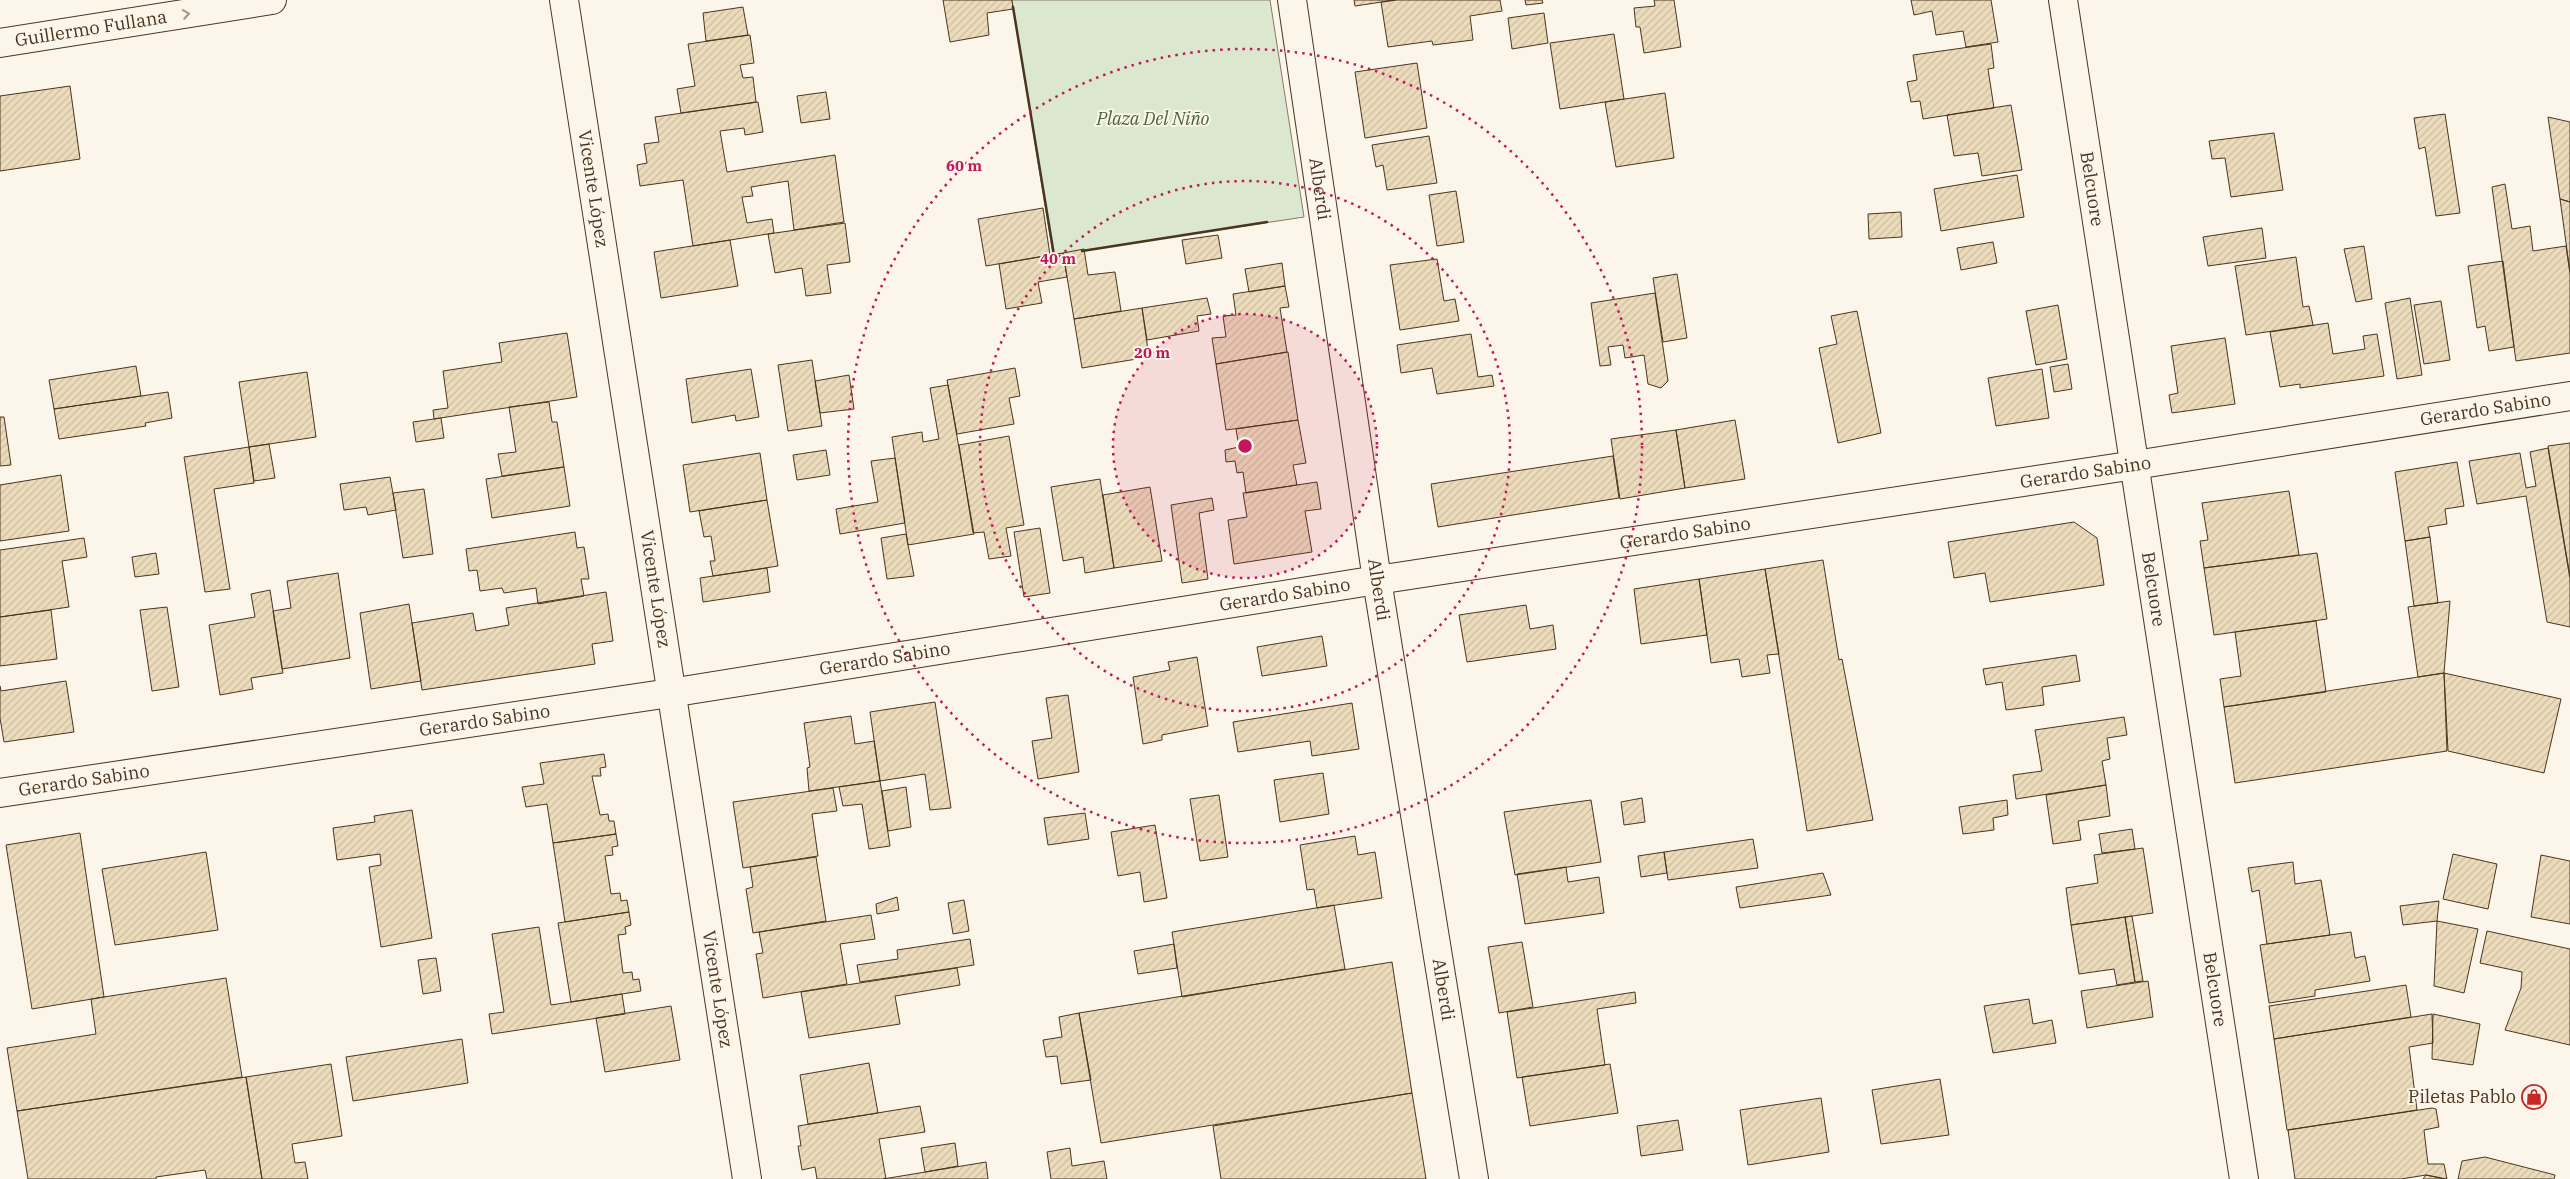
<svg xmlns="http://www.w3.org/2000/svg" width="2570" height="1179" viewBox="0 0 2570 1179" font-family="'IBM Plex Serif',serif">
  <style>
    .park { fill: #dce7d0; stroke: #887966 }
    .building { fill: url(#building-hatch); stroke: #4a3520 }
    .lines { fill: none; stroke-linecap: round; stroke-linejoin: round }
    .street-casing { stroke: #4a3520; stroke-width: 30 }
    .street { stroke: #fbf6e9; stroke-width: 28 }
    .wall { stroke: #4a3520; stroke-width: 2.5 }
    .oneway { stroke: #a29684 }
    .ring { fill: none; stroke: #c2185b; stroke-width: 2.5; stroke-dasharray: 2.5 5 }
    .labels { text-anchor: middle; stroke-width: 4; stroke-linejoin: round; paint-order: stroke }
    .street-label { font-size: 18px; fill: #4a3520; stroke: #fbf6e9 }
    .park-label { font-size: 18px; font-style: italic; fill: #436837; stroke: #fbf6e9 }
    .poi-label { font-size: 18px; fill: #4a3520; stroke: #fbf6e9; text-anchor: end }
    .centre { fill: #c2185b; stroke: #fbf6e9; stroke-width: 2.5 }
    .ring-label { font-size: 15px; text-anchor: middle; font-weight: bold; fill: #c2185b; stroke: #fbf6e9; stroke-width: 4; stroke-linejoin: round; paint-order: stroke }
  </style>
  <defs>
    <pattern id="building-hatch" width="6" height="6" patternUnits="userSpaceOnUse" patternTransform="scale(1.25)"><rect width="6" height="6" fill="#ecdcbc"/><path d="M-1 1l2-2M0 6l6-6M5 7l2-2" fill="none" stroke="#ccbda1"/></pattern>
  </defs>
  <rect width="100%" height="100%" fill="#fbf6e9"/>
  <path class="park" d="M1012,0H1270L1304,217L1053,255Z"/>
  <path class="building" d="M943,0H1012L1013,9L987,13L989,35L950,42Z
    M1354,0H1395L1355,6Z
    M1397,0H1500L1502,11L1470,16L1473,40L1433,45L1432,41L1388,47L1381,2Z
    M1525,0H1542L1543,3L1526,5Z
    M1654,0H1674L1681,47L1644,53L1640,27H1636L1634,8L1655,6Z
    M1911,0H1991L1998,42L1966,47L1963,31L1936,35L1932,11L1914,15Z
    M743,7L748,35L706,41L703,13Z
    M1544,13L1548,43L1512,49L1508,18Z
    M1614,34L1624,99L1560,109L1550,43Z
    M750,35L754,63L740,65L743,78L753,77L756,102L681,113L677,89L695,86L688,44Z
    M1991,44L1994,68L1988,69L1994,108L1923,119L1920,101L1911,102L1907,82L1917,80L1913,55Z
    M1417,63L1427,128L1365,138L1355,72Z
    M70,86L80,159L0,171V96Z
    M826,92L830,119L801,123L797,96Z
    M1665,93L1674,158L1616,167L1605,102Z
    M758,102L763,132L745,135L744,128L720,131L727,172L835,155L844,222L794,230L788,181L751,187L753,196L742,197L747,223L772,219L774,233L693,246L683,180L640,186L637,165L647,163L644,144L659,142L655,117Z
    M2011,105L2022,170L1982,176L1978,153L1954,156L1947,115Z
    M2445,114L2460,213L2436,216L2425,147L2419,149L2414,118Z
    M2548,117L2570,122V202L2560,199Z
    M2274,133L2283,190L2231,197L2225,158L2212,159L2209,141Z
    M1429,136L1437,183L1387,190L1383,165L1376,167L1372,145Z
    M2017,175L2024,217L1941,231L1934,189Z
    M2505,184L2512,229L2530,226L2533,251L2566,246L2570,274V353L2516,361L2492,187Z
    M1456,191L1464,242L1437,246L1429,195Z
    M2560,199L2570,202V272Z
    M1043,208L1050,255L986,266L978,219Z
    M1901,212L1902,237L1869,239L1868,214Z
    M845,223L850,262L827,265L831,293L806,296L802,268L775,273L768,234Z
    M2262,228L2266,258L2208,266L2203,237Z
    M1218,235L1222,258L1186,264L1182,240Z
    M730,240L738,286L661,298L654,252Z
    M1993,242L1997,263L1961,270L1957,248Z
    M2364,246L2372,299L2356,302L2344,249Z
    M1084,249L1088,275L1115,272L1121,311L1074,319L1063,253Z
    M1063,253L1067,277L1038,282L1042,303L1006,309L999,264Z
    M2296,257L2303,307L2309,306L2313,325L2246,335L2235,266Z
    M1437,259L1444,301L1455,299L1459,321L1400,330L1390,265Z
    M2503,261L2514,347L2489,351L2485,326L2477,328L2468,266Z
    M1282,263L1285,286L1249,292L1245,269Z
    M1677,274L1687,338L1663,342L1653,278Z
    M1285,286L1289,307L1280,308L1287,352L1216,364L1212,338L1226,337L1223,316L1236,315L1233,294Z
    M1655,293L1668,381L1661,388L1648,384L1644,355L1625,358L1623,345L1608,347L1611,365L1600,366L1591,303Z
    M1207,298L1211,314L1197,316L1199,331L1147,340L1142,308Z
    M2410,298L2422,375L2397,379L2385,303Z
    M2441,301L2450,360L2424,364L2414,305Z
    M2058,305L2067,359L2036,365L2026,311Z
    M1142,308L1149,357L1082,368L1074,319Z
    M1857,311L1881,433L1838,443L1819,348L1837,344L1831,316Z
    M2328,323L2333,354L2365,349L2363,336L2377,334L2384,376L2300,388V384L2280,387L2270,332Z
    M567,333L577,397L434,419L433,410L448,408L443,371L502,362L499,343Z
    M1471,334L1478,377L1492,375L1494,386L1437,394L1432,368L1401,373L1397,345Z
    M2225,338L2235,404L2172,413L2169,395L2178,393L2171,346Z
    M1288,352L1298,420L1226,430L1216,364Z
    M812,360L822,426L788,431L778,365Z
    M2068,364L2072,389L2054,392L2050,367Z
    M136,366L141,396L54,409L49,380Z
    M1015,368L1020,396L1009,398L1014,424L957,434L947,380Z
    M751,369L759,417L736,421L735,415L692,423L686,379Z
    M2042,369L2049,418L1996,426L1988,378Z
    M307,372L316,437L249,447L239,382Z
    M849,375L854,409L820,413L815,381Z
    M948,385L974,534L908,545L892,437L922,432L923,442L939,439L930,388Z
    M168,392L172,418L145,423L146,426L59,439L54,409Z
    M549,402L552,422H557L564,467L502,476L498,454L516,452L509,407Z
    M0,417H4L11,465L0,466Z
    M441,418L444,438L416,442L413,422Z
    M1298,420L1306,463L1293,465L1297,485L1246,493L1243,472L1237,473L1235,461L1226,462L1225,450L1239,447L1236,429Z
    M1735,420L1745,479L1685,488L1676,430Z
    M1676,430L1685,488L1620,499L1611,439Z
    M1009,436L1024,525L1006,528L1011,556L989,559L984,532L973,533L959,445Z
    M2570,443V576L2548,446Z
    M269,444L275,478L254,481L249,447Z
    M249,447L254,483L214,489L230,589L205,592L184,457Z
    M2548,448L2570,579V627L2547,622L2526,496L2477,504L2469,461L2520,453L2526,488L2536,486L2530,452Z
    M826,450L830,475L797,480L793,455Z
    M760,453L767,500L690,512L683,465Z
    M1613,456L1619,498L1438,527L1431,484Z
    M895,458L905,523L840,534L836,509L878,502L871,461Z
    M2457,462L2464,506L2445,509L2447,524L2428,527L2430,537L2405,541L2395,472Z
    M564,467L570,506L492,518L486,479Z
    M61,475L69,531L0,541V485Z
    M390,477L396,510L368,515L366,507L344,510L340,484Z
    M1100,479L1114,568L1085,573L1083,557L1063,561L1051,487Z
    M1317,482L1321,509L1305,511L1312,552L1234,564L1228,520L1247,517L1243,493Z
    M1150,487L1162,561L1114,568L1103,495Z
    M424,489L433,554L403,558L393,493Z
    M2289,491L2299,555L2204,568L2200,541L2208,540L2202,503Z
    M1212,498L1214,510L1199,513L1208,579L1182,583L1171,505Z
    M767,500L778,566L713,576L710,561H715L711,536L704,537L699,511Z
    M2074,522L2097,538L2104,585L1990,602L1985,573L1954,578L1948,542Z
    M1040,528L1050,593L1024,597L1014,532Z
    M575,532L577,548L584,547L589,579H581L584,596L538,604L536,588L504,593L502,588L480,591L477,570L469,571L466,549Z
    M906,534L914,576L887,579L881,538Z
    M2430,537L2438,603L2414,606L2405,541Z
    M84,538L87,557L62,561L69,607L0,617V550Z
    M156,553L159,574L135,577L132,557Z
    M2317,553L2327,619L2214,635L2204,568Z
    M1823,560L1839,660L1842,659L1873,820L1807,831L1765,569Z
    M767,568L770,592L703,602L700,578Z
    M1765,569L1779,654L1767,655L1770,673L1742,677L1739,659L1711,663L1699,579Z
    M338,573L350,658L282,669L273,611L291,608L287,581Z
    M1699,579L1707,635L1641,644L1634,589Z
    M270,590L283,673L251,678L253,689L220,695L209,625L255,617L251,594Z
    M606,592L613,641L592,644L595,664L422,690L412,623L473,613L476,631L509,625L506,608Z
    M2450,601L2444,673L2418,677L2408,607Z
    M409,604L421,681L371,689L360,613Z
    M1526,605L1530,629L1553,625L1556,649L1467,662L1459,615Z
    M167,607L179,687L152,691L140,610Z
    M51,610L57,659L0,666V617Z
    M2316,621L2326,692L2224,707L2220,679L2241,676L2235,632Z
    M1322,636L1327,666L1262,676L1257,647Z
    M2076,655L2080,681L2042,687L2044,705L2006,710L2002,682L1986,685L1983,669Z
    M1197,657L1208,726L1162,735V740L1143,744L1133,677L1170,670L1168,662Z
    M2444,673L2447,751L2235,783L2224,707Z
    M2444,673L2561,699L2544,773L2448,751Z
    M66,681L74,732L4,742L0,718V686L1,691Z
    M1068,695L1079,772L1038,779L1032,741L1052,738L1046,698Z
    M935,702L951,808L930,810L925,774L880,781L870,712Z
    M1352,703L1359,749L1312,756L1310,741L1238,752L1233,722Z
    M851,716L855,744L874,741L880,781L809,791L807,768L810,767L804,723Z
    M2124,717L2127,735L2107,738L2110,759L2102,761L2106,785L2016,799L2013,775L2042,771L2035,730Z
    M604,754L606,767L600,768L601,776H592L600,815L608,814L609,821H614L616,834L553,843L547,804L526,807L522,787L544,784L540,763Z
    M1323,773L1329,814L1280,822L1274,780Z
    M880,781L890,846L869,849L862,804L843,806L839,787Z
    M2106,785L2110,816L2078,821L2081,840L2053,844L2046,795Z
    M906,787L911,827L888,831L882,791Z
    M833,788L837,811L812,814L818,856L743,868L733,802Z
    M1219,795L1228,857L1200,861L1190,799Z
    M1642,798L1645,822L1624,825L1621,802Z
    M1591,800L1601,862L1515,875L1504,812Z
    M2007,800L2008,815L1993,818L1994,830L1963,834L1959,807Z
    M412,810L432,938L381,947L369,867L381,865L380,854L337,860L333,828L375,822L374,816Z
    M1085,813L1089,839L1048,845L1044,818Z
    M1155,825L1167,898L1144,902L1140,872L1118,876L1111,832Z
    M2132,829L2135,849L2102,853L2099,834Z
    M80,833L104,997L32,1009L6,845Z
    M616,834L618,846L612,847L613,855L605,856L611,894L620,893L621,901L627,900L629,912L565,922L553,843Z
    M1355,836L1358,855L1375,852L1382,898L1317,908L1314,889L1307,890L1300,845Z
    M1753,839L1758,868L1668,880L1664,852Z
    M2143,848L2153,913L2071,925L2066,888L2098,883L2094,855Z
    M206,852L218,930L115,945L102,869Z
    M1664,852L1667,873L1641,877L1638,856Z
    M2453,854L2497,864L2488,909L2443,899Z
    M2541,855L2570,861V924L2531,917Z
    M816,857L826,921L753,933L746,889L753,887L750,867Z
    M2293,862L2295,884L2321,880L2330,935L2267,944L2259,890L2252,892L2248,868Z
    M1566,867L1568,882L1599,877L1604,913L1525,924L1517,874Z
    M1823,873L1831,895L1740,908L1736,887Z
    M897,897L899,910L877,914L876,904Z
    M964,900L969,931L953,934L948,903Z
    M2439,901L2437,921L2403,925L2400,906Z
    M1334,905L1345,969L1182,997L1172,932Z
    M629,912L631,925L625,927L626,934L618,935L623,973L632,972L633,980L639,979L641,991L571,1002L558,923Z
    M871,915L875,939L840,944L847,984L763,998L756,954L763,953L759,932Z
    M2132,916L2143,981L2135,982L2125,917Z
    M2125,917L2135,982L2117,985L2114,969L2079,974L2071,925Z
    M2437,921L2478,929L2464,993L2434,986Z
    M539,927L551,1005L622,994L625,1014L492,1034L489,1014L504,1012L492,934Z
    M2487,931L2570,949V1045L2505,1030L2521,988L2522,972L2480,963Z
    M2351,932L2355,958L2365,956L2370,981L2315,990V996L2269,1003L2260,945Z
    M970,939L974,965L860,982L857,965L898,959L897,950Z
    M1522,942L1533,1007L1499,1013L1488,947Z
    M1174,944L1177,968L1138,974L1134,951Z
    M436,958L441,991L423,994L418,960Z
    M1392,962L1412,1093L1101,1143L1079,1013Z
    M957,968L960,985L895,996L900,1024L809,1038L801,992Z
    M226,978L242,1077L17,1111L7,1048L96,1034L91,999Z
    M2148,981L2153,1017L2087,1028L2081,991Z
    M2406,985L2411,1017L2274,1039L2269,1006Z
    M1635,992L1636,1003L1597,1009L1605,1065L1517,1078L1507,1012Z
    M2029,999L2033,1024L2052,1020L2056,1043L1993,1053L1984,1006Z
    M671,1006L680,1060L605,1072L596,1018Z
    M1079,1013L1091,1080L1061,1084L1057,1056L1046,1057L1043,1040L1062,1037L1059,1017Z
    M2432,1014L2433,1043L2409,1047L2417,1110L2287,1130L2274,1039Z
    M2433,1014L2480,1024L2473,1065L2432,1059Z
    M462,1039L468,1083L353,1101L346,1057Z
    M869,1063L878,1113L808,1124L800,1075Z
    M331,1064L342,1136L292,1144L295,1163L305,1162L308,1179H262L246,1077Z
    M1610,1064L1618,1113L1530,1126L1522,1077Z
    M246,1077L262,1179H207L205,1170L156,1177V1179H28L17,1111Z
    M1940,1079L1949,1135L1881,1144L1872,1090Z
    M1412,1093L1426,1179H1221L1213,1126Z
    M1821,1098L1829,1152L1748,1165L1740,1110Z
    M920,1106L925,1132L879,1139L886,1179H817L815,1167L802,1170L798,1146H801L798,1126Z
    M2432,1108L2436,1109L2439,1127L2424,1130L2428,1164H2444L2447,1179L2426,1175L2401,1179H2295L2288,1130Z
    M1678,1120L1683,1150L1641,1156L1637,1126Z
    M955,1143L958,1166L925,1172L921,1148Z
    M1070,1148L1072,1166L1104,1161L1107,1179H1051L1047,1152Z
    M2485,1157L2555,1175L2554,1179H2458L2462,1161Z
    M986,1162L988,1179H883Z
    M2426,1175L2444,1179H2423Z"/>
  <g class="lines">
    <defs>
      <g id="street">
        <path id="s1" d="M564,0L747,1179"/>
        <path id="s2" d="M1292,0L1377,580L1474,1179"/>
        <path id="s3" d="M2063,0L2244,1179"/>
        <path id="s4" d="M0,43L272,0"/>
        <path id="s5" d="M0,793L670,693L1377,580L2135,465L2570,396"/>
      </g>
    </defs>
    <use href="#street" class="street-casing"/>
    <use href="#street" class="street"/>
    <path class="wall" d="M1013,7L1054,255
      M1082,251L1267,222"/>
  </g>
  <defs><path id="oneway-chevron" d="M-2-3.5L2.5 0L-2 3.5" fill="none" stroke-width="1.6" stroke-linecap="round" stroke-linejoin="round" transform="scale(1.25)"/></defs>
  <use class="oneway" href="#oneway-chevron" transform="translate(186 14) rotate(-9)"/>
  <circle cx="1245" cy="446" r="132" fill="#c2185b" fill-opacity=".12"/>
  <g class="ring">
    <circle cx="1245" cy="446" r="132"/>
    <circle cx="1245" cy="446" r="265"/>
    <circle cx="1245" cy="446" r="397"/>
  </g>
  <defs>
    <symbol id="shop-ring" viewBox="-11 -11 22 22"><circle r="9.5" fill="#fbf6e9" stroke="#c62828" stroke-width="1.5"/><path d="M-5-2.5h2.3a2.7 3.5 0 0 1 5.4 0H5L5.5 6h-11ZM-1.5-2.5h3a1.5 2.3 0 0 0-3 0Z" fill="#c62828"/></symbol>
  </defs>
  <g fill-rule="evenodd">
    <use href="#shop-ring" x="2520" y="1083" width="28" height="28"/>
  </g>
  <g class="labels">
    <g class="street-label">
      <text dy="6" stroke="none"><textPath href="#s4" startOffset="92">Guillermo Fullana</textPath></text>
      <text dy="6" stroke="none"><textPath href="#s1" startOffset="191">Vicente López</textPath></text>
      <text dy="6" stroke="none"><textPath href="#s3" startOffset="191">Belcuore</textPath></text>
      <text dy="6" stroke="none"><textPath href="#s2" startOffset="191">Alberdi</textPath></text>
      <text dy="6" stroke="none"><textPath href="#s5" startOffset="2515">Gerardo Sabino</textPath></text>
      <text dy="6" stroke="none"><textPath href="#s5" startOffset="2110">Gerardo Sabino</textPath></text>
      <text dy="6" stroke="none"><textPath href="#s5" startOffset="1705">Gerardo Sabino</textPath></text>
      <text dy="6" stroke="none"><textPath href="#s3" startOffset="596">Belcuore</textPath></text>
      <text dy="6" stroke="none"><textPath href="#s1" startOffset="596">Vicente López</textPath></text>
      <text dy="6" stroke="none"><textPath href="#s2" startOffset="596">Alberdi</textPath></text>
      <text dy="6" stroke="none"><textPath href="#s5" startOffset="1300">Gerardo Sabino</textPath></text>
      <text dy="6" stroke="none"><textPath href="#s5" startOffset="895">Gerardo Sabino</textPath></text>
      <text dy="6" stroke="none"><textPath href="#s5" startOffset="490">Gerardo Sabino</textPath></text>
      <text dy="6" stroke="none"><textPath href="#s5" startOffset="85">Gerardo Sabino</textPath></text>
      <text dy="6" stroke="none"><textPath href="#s1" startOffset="1001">Vicente López</textPath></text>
      <text dy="6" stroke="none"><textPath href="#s2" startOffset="1001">Alberdi</textPath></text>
      <text dy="6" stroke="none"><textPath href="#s3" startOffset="1001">Belcuore</textPath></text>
    </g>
    <g class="park-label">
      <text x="1153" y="125">Plaza Del Niño</text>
    </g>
    <g class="poi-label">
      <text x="2516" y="1103">Piletas Pablo</text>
    </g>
  </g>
  <circle cx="1245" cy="446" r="8" class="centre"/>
  <g class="ring-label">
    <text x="964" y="171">60 m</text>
    <text x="1058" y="264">40 m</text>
    <text x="1152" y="358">20 m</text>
  </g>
</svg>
